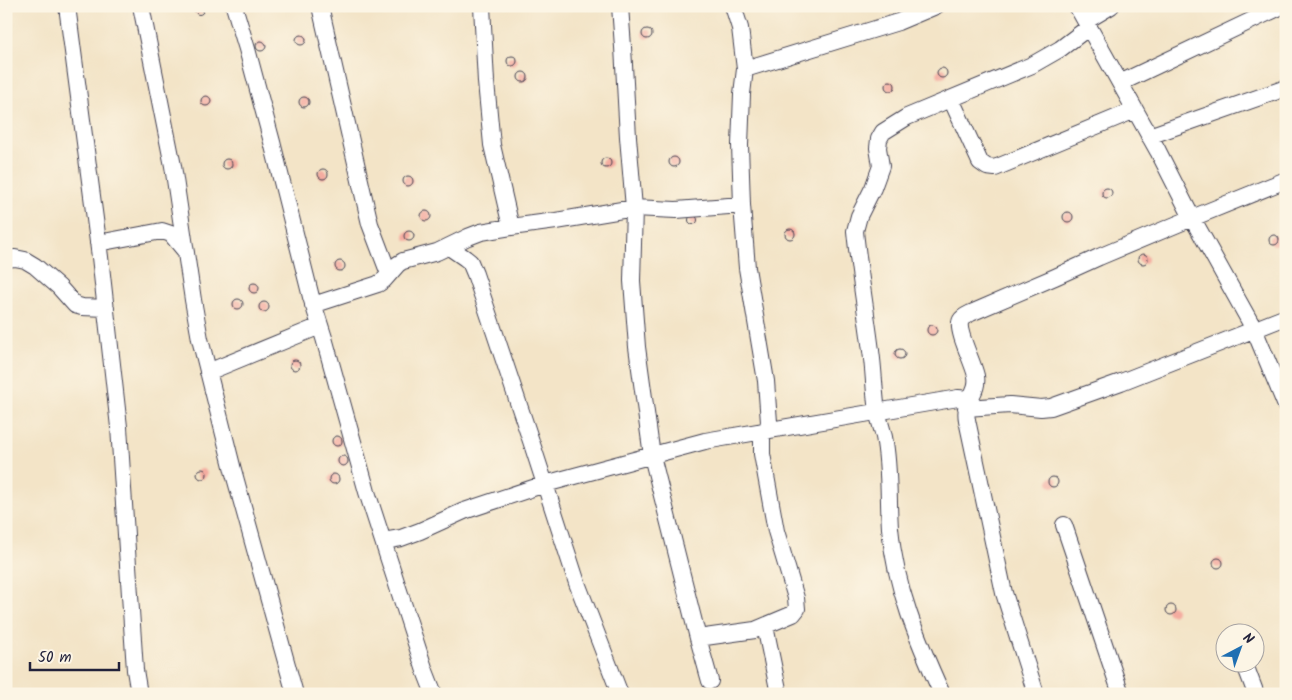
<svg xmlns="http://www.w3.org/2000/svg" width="1292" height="700" viewBox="0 0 1292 700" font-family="Kalam,sans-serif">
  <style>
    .building { fill: #f4aca0 }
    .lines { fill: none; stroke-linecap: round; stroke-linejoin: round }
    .minor-casing { stroke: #413f50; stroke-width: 18 }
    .minor { stroke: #fff; stroke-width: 16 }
  </style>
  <rect width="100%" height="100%" fill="#fcf5e5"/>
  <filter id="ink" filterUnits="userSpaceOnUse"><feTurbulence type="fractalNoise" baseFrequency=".02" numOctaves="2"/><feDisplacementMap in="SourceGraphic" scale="10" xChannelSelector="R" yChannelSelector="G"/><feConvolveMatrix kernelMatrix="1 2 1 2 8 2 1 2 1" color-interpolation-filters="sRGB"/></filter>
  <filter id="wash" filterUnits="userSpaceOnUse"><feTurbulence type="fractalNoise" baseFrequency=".0096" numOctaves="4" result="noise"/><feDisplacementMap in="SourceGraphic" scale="20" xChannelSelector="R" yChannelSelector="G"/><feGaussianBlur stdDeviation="1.12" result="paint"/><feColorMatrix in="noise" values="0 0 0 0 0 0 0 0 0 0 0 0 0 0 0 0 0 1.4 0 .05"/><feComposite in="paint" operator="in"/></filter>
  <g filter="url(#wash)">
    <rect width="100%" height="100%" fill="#f3e4c7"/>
    <g id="blocks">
      <path class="building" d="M194.5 10a4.5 4.5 0 1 1 9 0a4.5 4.5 0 1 1-9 0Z
        M642 34a5 5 0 1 1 10 0a5 5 0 1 1-10 0Z
        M296 40a5 5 0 1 1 10 0a5 5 0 1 1-10 0Z
        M256 46a5 5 0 1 1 10 0a5 5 0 1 1-10 0Z
        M507 61a5 5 0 1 1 10 0a5 5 0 1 1-10 0Z
        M937 73a5 5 0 1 1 10 0a5 5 0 1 1-10 0Z
        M518 77a5 5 0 1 1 10 0a5 5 0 1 1-10 0Z
        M885 86a5 5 0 1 1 10 0a5 5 0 1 1-10 0Z
        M201 101a5 5 0 1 1 10 0a5 5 0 1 1-10 0Z
        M299 102a5 5 0 1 1 10 0a5 5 0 1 1-10 0Z
        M669 162a5 5 0 1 1 10 0a5 5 0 1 1-10 0Z
        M601 163a5 5 0 1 1 10 0a5 5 0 1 1-10 0Z
        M222 164a5 5 0 1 1 10 0a5 5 0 1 1-10 0Z
        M318 174a5 5 0 1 1 10 0a5 5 0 1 1-10 0Z
        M403 181a5 5 0 1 1 10 0a5 5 0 1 1-10 0Z
        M1102 193a5 5 0 1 1 10 0a5 5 0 1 1-10 0Z
        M421 216a5 5 0 1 1 10 0a5 5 0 1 1-10 0Z
        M1063 217a5 5 0 1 1 10 0a5 5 0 1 1-10 0Z
        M688.5 220a4.5 4.5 0 1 1 9 0a4.5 4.5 0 1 1-9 0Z
        M785 234a5 5 0 1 1 10 0a5 5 0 1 1-10 0Z
        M404 236a5 5 0 1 1 10 0a5 5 0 1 1-10 0Z
        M1269 240a5 5 0 1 1 10 0a5 5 0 1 1-10 0Z
        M1138 259a5 5 0 1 1 10 0a5 5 0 1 1-10 0Z
        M335 266a5 5 0 1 1 10 0a5 5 0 1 1-10 0Z
        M249 288a5 5 0 1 1 10 0a5 5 0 1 1-10 0Z
        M233 304a5 5 0 1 1 10 0a5 5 0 1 1-10 0Z
        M259 307a5 5 0 1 1 10 0a5 5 0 1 1-10 0Z
        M927 330a5 5 0 1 1 10 0a5 5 0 1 1-10 0Z
        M895 354a5 5 0 1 1 10 0a5 5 0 1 1-10 0Z
        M290 365a5 5 0 1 1 10 0a5 5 0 1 1-10 0Z
        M332 441a5 5 0 1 1 10 0a5 5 0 1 1-10 0Z
        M338 461a5 5 0 1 1 10 0a5 5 0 1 1-10 0Z
        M197 474a5 5 0 1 1 10 0a5 5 0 1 1-10 0Z
        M329 479a5 5 0 1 1 10 0a5 5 0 1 1-10 0Z
        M1048 482a5 5 0 1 1 10 0a5 5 0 1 1-10 0Z
        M1213 563a5 5 0 1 1 10 0a5 5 0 1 1-10 0Z
        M1166 610a5 5 0 1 1 10 0a5 5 0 1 1-10 0Z"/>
    </g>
  </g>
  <g filter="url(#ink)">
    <use href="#blocks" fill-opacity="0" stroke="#413f50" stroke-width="1"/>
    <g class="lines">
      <defs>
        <path id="minor" d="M67,6L100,257L119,427L127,550L135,670L139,694
          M141,6L173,166L193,300L200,339L233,470L295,694
          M234,6L247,49L272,142L311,297L324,338L367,492L425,671L434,694
          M320,6L370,224L389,274
          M482,6L486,82L492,145L511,227
          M620,6L623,47L628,137L634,208L632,281L637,347L652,456L698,638L710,681
          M733,6L740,28L745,69L742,94L740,145L742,205L747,268L766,381L769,422L767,430
          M1077,6L1158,151L1190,214L1254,329L1286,406
          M1086,21L1111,6
          M745,69L898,22L936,6
          M1120,83L1282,6
          M951,99L980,162L987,167L995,168L1135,110
          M1149,136L1286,88
          M98,243L162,231L171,234L186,252
          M449,247L465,258L470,262L475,274L531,441L577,583L620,694
          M6,259L15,258L25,260L35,266L59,287L75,305L82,307L106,308
          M313,305L378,284L384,280L398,264L403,261L437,252L468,237L481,232L511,227L556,221L634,208L676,210L742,205
          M208,372L320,326
          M966,408L1010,405L1041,408L1051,407L1121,382L1286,317
          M1064,525L1121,694
          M383,541L401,538L420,531L464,511L545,484L705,441L958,398L970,399
          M765,626L779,694
          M698,638L755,630L793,614L797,609L796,598L776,531L762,454V431
          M1244,662L1256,694
          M942,694C918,641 895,587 890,528C888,498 890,467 884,437C882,428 879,420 877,411C874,392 874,371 871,351C866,311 859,271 855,231L859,216L873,188L881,166L878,148L879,139L883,132L907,117L1032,65L1060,49L1089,27
          M1036,694L1004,593L967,420C963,399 979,394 976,376C973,362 958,334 960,323C960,318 967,315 971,313L1055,277L1099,257L1192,218L1286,180"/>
      </defs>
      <use href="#minor" class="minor-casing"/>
      <use href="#minor" class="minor"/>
    </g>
  </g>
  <rect width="1292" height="700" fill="none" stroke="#fcf5e5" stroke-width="25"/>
  <g transform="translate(1240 648) rotate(41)"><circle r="24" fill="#fcf5e5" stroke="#a5a1a1"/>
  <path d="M0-4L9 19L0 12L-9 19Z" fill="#1f6fb2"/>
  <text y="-8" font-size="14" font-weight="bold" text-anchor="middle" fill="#22223b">N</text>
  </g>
  <path d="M30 662v8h89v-8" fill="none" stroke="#22223b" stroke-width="2.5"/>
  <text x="38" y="662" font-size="15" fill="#22223b" stroke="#fcf5e5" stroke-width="4" paint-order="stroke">50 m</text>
</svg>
